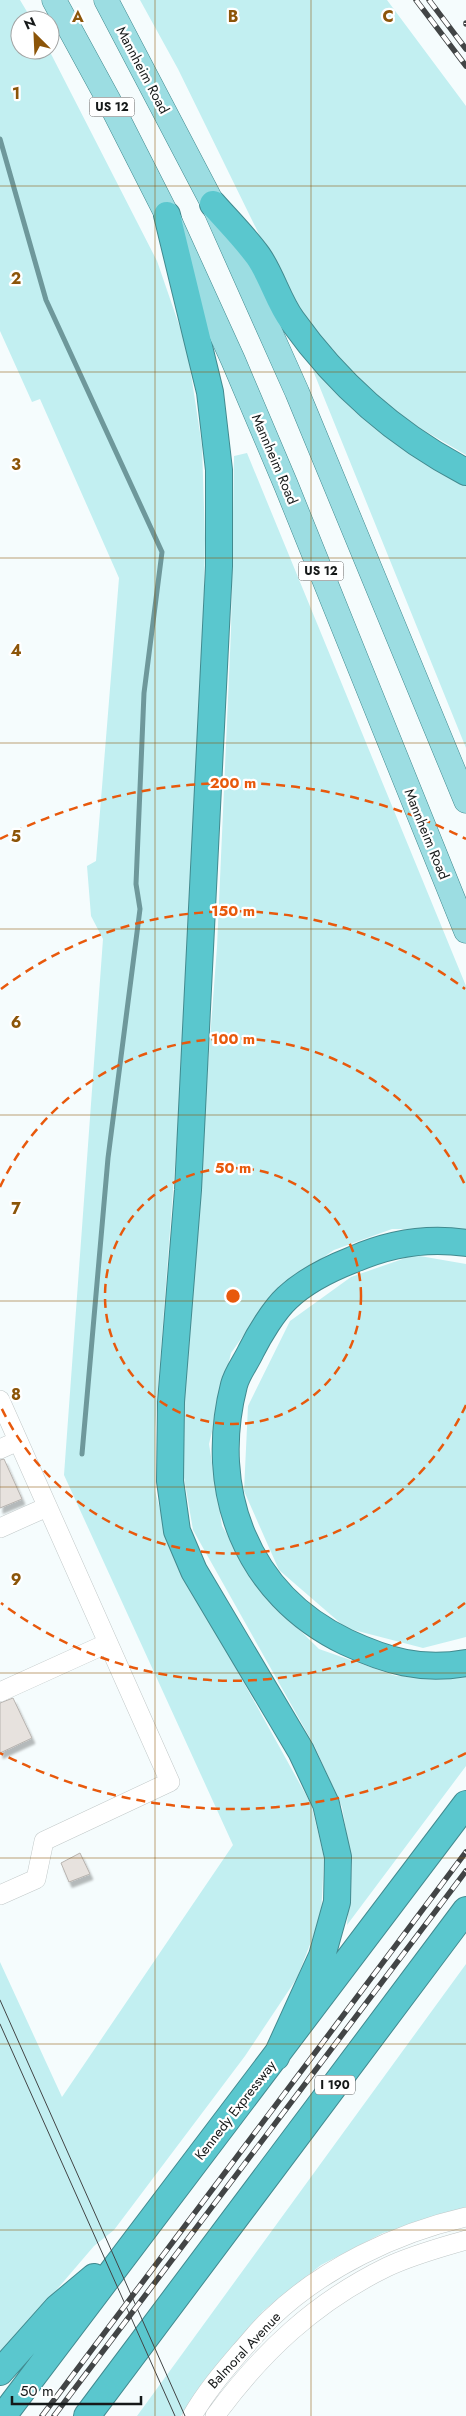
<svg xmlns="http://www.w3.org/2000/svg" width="466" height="2416" viewBox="0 0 466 2416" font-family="Jost,sans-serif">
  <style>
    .green { fill: #c2eff1 }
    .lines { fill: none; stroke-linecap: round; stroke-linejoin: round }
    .stream { stroke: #6e989b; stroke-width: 5 }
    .building { fill: #e7e2de; stroke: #b7b3af; filter: url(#shadow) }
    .minor-casing { stroke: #c1c8c8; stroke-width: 20 }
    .major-casing { stroke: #428a8f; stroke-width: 25 }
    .highway-casing { stroke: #428a8f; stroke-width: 28 }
    .minor { stroke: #fff; stroke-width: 19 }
    .major { stroke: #9cdde2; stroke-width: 24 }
    .highway { stroke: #5ac7ce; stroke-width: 26 }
    .tram { stroke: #424546; stroke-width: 1 }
    .rail-casing { stroke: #424546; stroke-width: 5.5 }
    .rail { stroke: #fff; stroke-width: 4; stroke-dasharray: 11; stroke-linecap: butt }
    .grid { fill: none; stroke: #8c5509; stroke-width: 1; stroke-opacity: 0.55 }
    .ring { fill: none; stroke: #e8590c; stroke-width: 2.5; stroke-dasharray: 9 6 }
    .labels { text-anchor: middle; stroke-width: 4.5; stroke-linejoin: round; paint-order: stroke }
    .shield { fill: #fff; stroke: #5c5e5e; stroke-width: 1 }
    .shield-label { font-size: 12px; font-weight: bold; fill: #161919 }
    .street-label { font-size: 14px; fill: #161919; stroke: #fff }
    .grid-label { font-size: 16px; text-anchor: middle; font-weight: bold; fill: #8c5509; stroke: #fff; stroke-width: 4.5; stroke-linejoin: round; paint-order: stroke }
    .centre { fill: #e8590c; stroke: #fff; stroke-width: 2.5 }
    .ring-label { font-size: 15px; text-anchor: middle; font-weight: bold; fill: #e8590c; stroke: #fff; stroke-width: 4.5; stroke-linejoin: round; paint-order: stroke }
  </style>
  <defs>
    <filter id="shadow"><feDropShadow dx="3" dy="5.5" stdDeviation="1" flood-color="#0004"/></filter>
  </defs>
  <rect width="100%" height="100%" fill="#f5fcfd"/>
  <path class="green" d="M0,0H20L32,20H20V50H49L157,261L187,348L202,446L205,539L202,686L179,1112L155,1428V1491L172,1553L311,1804L324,1857L321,1916L297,1978L245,2056L114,2230L94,2246L0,2356V1962L62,2097L233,1845L64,1475L103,939L91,916L87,866L96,861L119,578L40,399L32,402L0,331Z
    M140,0H387L466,106V455L420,428L381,400L339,358L305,319L276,269L178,69Z
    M312,368L354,411L399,444L466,483V748Z
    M247,453L466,986V1229H392L334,1250L275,1291L231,1353L209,1444L222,1526L262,1593L319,1649L396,1676H466V1766L347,1925L352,1865L342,1807L315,1747L193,1530L182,1466L185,1365L217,947L231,631L234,456Z
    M414,1255L466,1264V1637L423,1648L346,1628L279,1570L244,1491L248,1406L290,1321L351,1277Z
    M466,1964V2209L383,2233L321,2265L263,2311L202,2383L181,2416H137Z"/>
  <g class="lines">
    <path class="stream" d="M0,139L46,300L162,552L144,693L136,884L140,909L108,1158L82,1454"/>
  </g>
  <path class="building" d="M4,1459L22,1499L0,1508V1460Z
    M13,1698L32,1738L0,1753V1703Z
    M80,1853L90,1874L69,1882L61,1863Z"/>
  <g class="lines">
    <defs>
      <path id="minor" d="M0,1400L170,1782L44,1841L36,1879L0,1895
        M0,1449L18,1441
        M0,1528L47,1507
        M0,1692L108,1643
        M192,2416C206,2392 222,2373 240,2352C250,2341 260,2328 271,2318C323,2268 396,2233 466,2217
        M215,2416C262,2352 315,2302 387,2267C412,2255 439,2248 466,2240"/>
      <path id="major" d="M54,0L108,99L167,215L233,360L286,485L466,931
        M106,0L213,204L297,392L466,801"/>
      <path id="highway" d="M213,204C228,221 245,238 258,256C272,276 278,301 292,320C339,386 395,435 466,472
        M167,215L210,392L219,470V566L188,1190L171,1402L170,1481L177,1531L194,1571L301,1751L326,1804L338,1857L337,1902L322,1956L276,2057
        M466,1243C426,1237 388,1244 352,1260C329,1269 305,1281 287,1298C274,1310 259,1335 251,1351C246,1362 237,1373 234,1385C207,1490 246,1594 346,1642C387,1661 421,1671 466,1663
        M0,2372L57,2308L94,2277
        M3,2416L466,1804
        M87,2416L466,1910"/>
    </defs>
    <use href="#minor" class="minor-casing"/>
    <use href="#major" class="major-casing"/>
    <use href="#highway" class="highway-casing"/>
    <use href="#minor" class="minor"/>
    <use href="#major" class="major"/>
    <use href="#highway" class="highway"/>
    <path class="tram" d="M0,2000L185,2416
      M0,2024L175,2416"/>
    <defs>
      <path id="rail" d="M416,0L466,66
        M429,0L466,49
        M466,23V24
        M42,2416L466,1852
        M54,2416L466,1871"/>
    </defs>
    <use href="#rail" class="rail-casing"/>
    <use href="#rail" class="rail"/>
  </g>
  <path class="grid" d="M155,0V2416M311,0V2416M0,186H466M0,372H466M0,558H466M0,743H466M0,929H466M0,1115H466M0,1301H466M0,1487H466M0,1673H466M0,1858H466M0,2044H466M0,2230H466"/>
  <g class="ring">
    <circle cx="233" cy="1296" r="128"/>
    <path d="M466 1405A257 257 0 0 1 0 1405M0 1187A257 257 0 0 1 466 1187"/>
    <path d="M465 1603A385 385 0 0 1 1 1603M1 989A385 385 0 0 1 465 989"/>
    <path d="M466 1753A513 513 0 0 1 0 1753M0 839A513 513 0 0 1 466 839"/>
  </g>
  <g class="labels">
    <g class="shield">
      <rect x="89.5" y="97.5" width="45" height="19" rx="4"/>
      <rect x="298.5" y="561.5" width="45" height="19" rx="4"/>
      <rect x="315" y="2075.5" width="40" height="19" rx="4"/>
    </g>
    <g class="shield-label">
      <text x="112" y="111">US 12</text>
      <text x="321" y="575">US 12</text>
      <text x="335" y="2089">I 190</text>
    </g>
    <g class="street-label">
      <text transform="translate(143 70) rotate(62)" y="5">Mannheim Road</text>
      <text transform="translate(275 459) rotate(67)" y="5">Mannheim Road</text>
      <text transform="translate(427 834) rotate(68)" y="5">Mannheim Road</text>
      <text transform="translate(235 2110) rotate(-52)" y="5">Kennedy Expressway</text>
      <text transform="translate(244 2350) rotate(-47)" y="5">Balmoral Avenue</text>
    </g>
  </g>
  <g class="grid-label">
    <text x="78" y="22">A</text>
    <text x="233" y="22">B</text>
    <text x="388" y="22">C</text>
    <text x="16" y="99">1</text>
    <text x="16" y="284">2</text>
    <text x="16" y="470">3</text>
    <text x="16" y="656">4</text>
    <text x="16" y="842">5</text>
    <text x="16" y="1028">6</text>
    <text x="16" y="1214">7</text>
    <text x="16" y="1400">8</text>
    <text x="16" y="1585">9</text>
  </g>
  <circle cx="233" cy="1296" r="8" class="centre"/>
  <g class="ring-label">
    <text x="233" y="788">200 m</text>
    <text x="233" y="916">150 m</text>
    <text x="233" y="1044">100 m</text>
    <text x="233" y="1173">50 m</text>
  </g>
  <g transform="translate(35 35) rotate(336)"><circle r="24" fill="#ffffff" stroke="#a2a3a3"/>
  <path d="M0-4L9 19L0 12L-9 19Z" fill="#8c5509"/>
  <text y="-8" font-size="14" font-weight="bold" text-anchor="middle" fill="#161919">N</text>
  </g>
  <path d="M12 2396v8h129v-8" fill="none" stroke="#161919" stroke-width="2.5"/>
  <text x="20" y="2396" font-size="15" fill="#161919" stroke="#ffffff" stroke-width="4" paint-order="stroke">50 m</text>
</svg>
